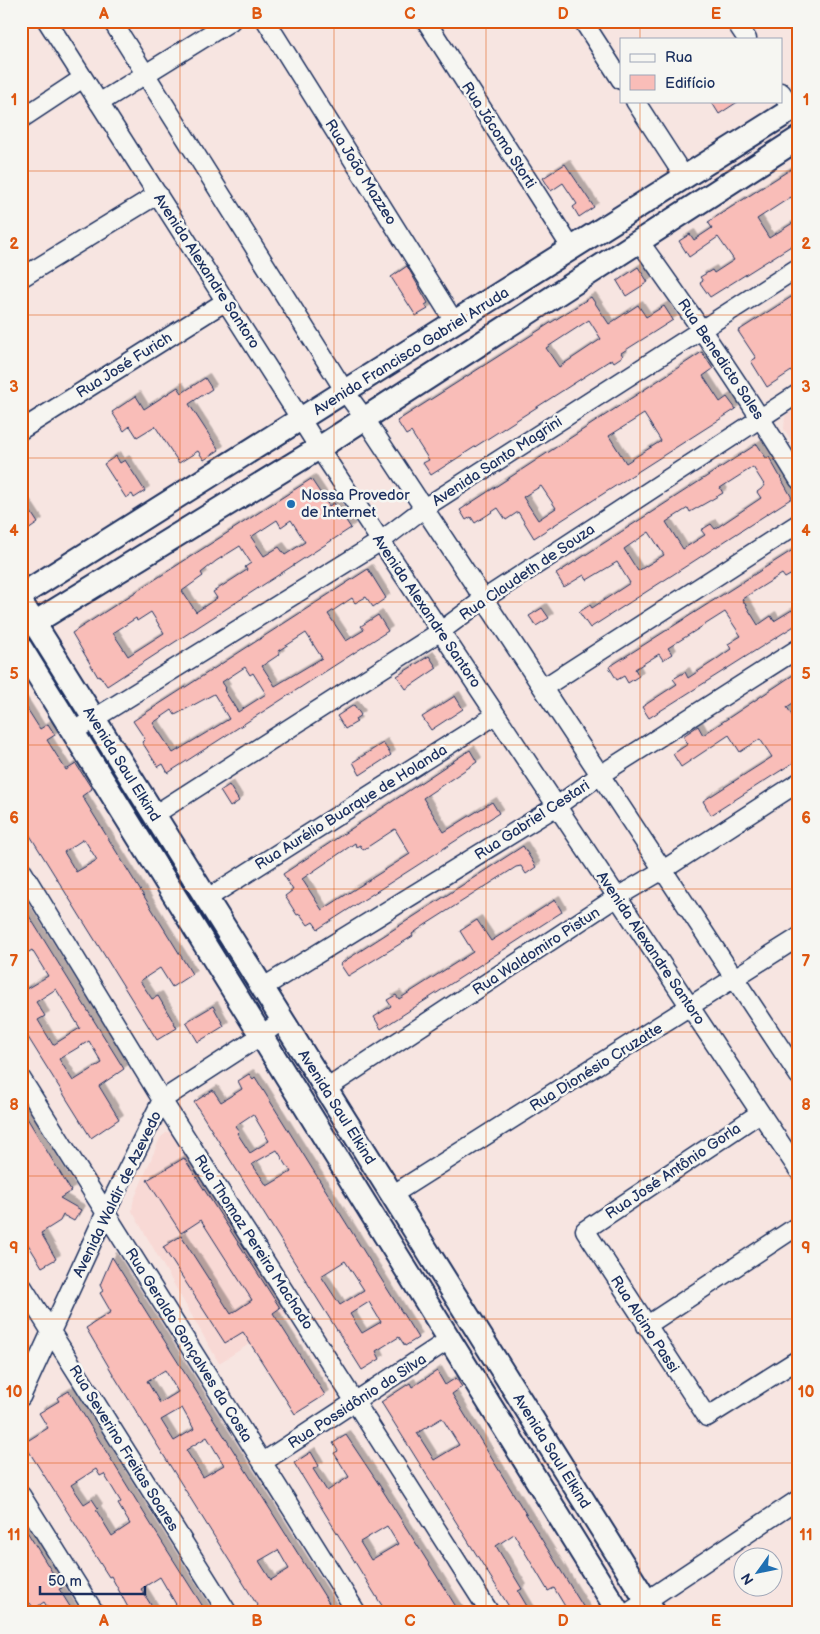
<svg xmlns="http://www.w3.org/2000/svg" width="820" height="1634" viewBox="0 0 820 1634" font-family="'Balsamiq Sans',sans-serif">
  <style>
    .built { fill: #f8d9d5 }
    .building { fill: #f9bdb8; stroke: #1b2f5e; fill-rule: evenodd; filter: url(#shadow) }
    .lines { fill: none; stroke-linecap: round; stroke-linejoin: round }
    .minor-casing { stroke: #1b2f5e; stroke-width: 21 }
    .major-casing { stroke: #1b2f5e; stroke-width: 26 }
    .minor { stroke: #f6f6f2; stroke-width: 18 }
    .major { stroke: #f6f6f2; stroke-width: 22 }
    .grid { fill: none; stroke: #de5710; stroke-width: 1; stroke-opacity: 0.55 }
    .poi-dot { fill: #1f6fb2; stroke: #f6f6f2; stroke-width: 2 }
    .labels { text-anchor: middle; stroke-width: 5; stroke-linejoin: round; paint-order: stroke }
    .street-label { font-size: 15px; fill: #1b2f5e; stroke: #f6f6f2 }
    .poi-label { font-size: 15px; fill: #1b2f5e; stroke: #f6f6f2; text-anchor: start }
    .neatline { fill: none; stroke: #de5710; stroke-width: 2 }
    .grid-label { font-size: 16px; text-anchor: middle; font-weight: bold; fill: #de5710 }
  </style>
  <defs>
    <filter id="shadow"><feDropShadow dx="4.5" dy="-4.5" stdDeviation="0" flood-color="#0004"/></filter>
  </defs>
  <rect width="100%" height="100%" fill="#f7e5e1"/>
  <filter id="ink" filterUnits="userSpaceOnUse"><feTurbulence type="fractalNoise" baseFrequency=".02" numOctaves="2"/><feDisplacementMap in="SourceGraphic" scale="10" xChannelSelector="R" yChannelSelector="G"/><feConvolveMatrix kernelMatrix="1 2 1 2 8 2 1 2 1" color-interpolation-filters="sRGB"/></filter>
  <g filter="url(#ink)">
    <path class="built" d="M799,407V452L784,429L785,416Z
      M167,1132H177L288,1312L253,1334L251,1343L219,1363L132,1211L133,1202L160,1138Z"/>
    <path class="building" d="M711,101H739L719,114Z
      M565,164L594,207L579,217L573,207L577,204L563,183L551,191L543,178Z
      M799,164V207L791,197L757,219L769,238L799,219V241L710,297L700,283L703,281L700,277L712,270L714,273L734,260L718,237L689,257L679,241L690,234L694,240L712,228L708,222Z
      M407,266L428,303L425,305L428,309L416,316L391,277Z
      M638,267L648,282L626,296L617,281Z
      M799,292V310L793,314L799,322V366L767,387L751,361L756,358L738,331Z
      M591,297L609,324L638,305L646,317L664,306L673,320L621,353L623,356L614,362L612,359L431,475L423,463L429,460L411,432L406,435L397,421ZM589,320L601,339L559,367L546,348Z
      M702,352L713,369L703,376L720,402L727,397L736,409L534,538L518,512L506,520L498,508L475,523L471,517L466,520L460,510ZM644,414L661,441L626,463L609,436ZM541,486L556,508L538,520L523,497Z
      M205,378L212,389L189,404L219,450L204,460L198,451L179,463L155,426L137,437L130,426L124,431L112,412L136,396L144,409L178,387L182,393Z
      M757,444L766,458L769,457L792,498L590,628L579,612L590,605L592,608L630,583L617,562L587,580L584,575L564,587L556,574ZM753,467L765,486L757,492L761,498L715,529L711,524L701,530L705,535L683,549L666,522L688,508L690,512L711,500L723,493L720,488ZM649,532L664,555L638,571L624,549Z
      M116,456L120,463L125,460L145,491L134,498L132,494L126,498L104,464Z
      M311,479L329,506L334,503L351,528L107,686L100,676L98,677L72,633ZM277,520L281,527L291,520L305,542L285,555L279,547L264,556L251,537ZM240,546L251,563L245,567L247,570L213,592L217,598L196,612L182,591L203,576L201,573L216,561ZM151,612L164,633L128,656L113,633L136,618L137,621Z
      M21,497L38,523L21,535Z
      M799,546V570L785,578L782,574L742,599L758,625L771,616L774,621L792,610L799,623L649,718L642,707L677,684L673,679L685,672L688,678L714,661L731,649L728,644L741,636L725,612L668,648L672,654L663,660L659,654L635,669L639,676L628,683L624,676L617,680L609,667Z
      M368,569L386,598L373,607L366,597L355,603L352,598L328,614L346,641L364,630L361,626L378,615L388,631L168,773L163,764L158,767L142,742L145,739L133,721ZM306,633L322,658L275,686L262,666L280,654L278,651ZM245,667L250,675L253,673L266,694L238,712L224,690L226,688L222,682ZM214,694L229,719L173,753L153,723L172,710L175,715Z
      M542,608L549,618L536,626L529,616Z
      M429,656L437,668L406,689L397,676Z
      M799,671V699L787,707L799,727V759L711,815L703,801L772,757L760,739L740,752L729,735L681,767L673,754L688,744L683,736L698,726L703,735Z
      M455,696L463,709L431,730L422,717Z
      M21,699L40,729L48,724L55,735L47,740L66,770L76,764L92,789L82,796L192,974L172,987L160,968L140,981L152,999L158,996L177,1028L157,1040L21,821ZM84,839L97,860L76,872L64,852Z
      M354,705L361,715L355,719L357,722L345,729L337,716Z
      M383,743L391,755L360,775L353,762Z
      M470,750L477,762L423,798L444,832L492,802L499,813L318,929L313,922L308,925L300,914L297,915L285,896L293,890L283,874ZM395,829L410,854L322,910L302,879L355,843L356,847L360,845L363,850Z
      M229,785L239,801L230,807L220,791Z
      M523,846L536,867L526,874L521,866L516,867L425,925L412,934L413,936L348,976L340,964Z
      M555,900L562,912L381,1029L374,1017L391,1006L387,1000L396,995L399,999L473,952L460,931L477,920L491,941Z
      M21,903L124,1069L99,1086L119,1119L91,1138L21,1026V992L48,976L32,950L21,957ZM56,989L80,1028L53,1045L38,1020L45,1016L36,1002ZM89,1041L102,1063L73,1081L59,1059Z
      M213,1006L224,1026L198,1042L186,1022Z
      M249,1074L253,1079L255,1077L418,1338L405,1346L399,1337L376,1351L380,1359L362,1370L194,1102L213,1090L221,1102L242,1089L238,1081ZM253,1114L269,1141L250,1153L237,1133L239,1131L235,1126ZM277,1150L291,1172L267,1186L252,1164ZM345,1261L364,1290L340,1305L321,1276ZM369,1302L381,1322L362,1333L350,1314Z
      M21,1108L71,1191L60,1198L81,1210L74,1221L63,1215L60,1221L41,1233L56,1259L42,1267L21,1233Z
      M184,1158L280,1308L273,1313L325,1395L295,1414L243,1332L225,1343L163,1247L181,1236L231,1314L252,1300L201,1220L181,1233L147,1180Z
      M112,1257L332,1608L325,1613H262L116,1379L86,1328L111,1312L100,1293L103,1291L100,1285ZM165,1370L178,1392L160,1403L147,1381ZM182,1408L194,1429L174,1441L161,1420ZM207,1437L224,1465L203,1477L186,1450ZM278,1550L289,1569L271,1580L259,1561Z
      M437,1371L445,1385L456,1378L462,1387L452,1394L587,1613H569L554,1588L548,1591L514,1534L496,1546L522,1589L518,1591L531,1613H513L381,1402L410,1383L412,1387ZM442,1418L459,1445L434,1460L417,1433Z
      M69,1391L152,1526L207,1613H181L160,1577L141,1589L156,1613H131L111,1576L109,1577L33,1458L24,1443L48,1428L39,1413L59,1401L57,1398ZM96,1469L100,1476L104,1474L121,1502L118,1504L130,1524L112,1536L96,1510L98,1508L92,1499L84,1504L71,1485Z
      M346,1435L378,1483L460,1613H387L379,1601L294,1463L311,1452L319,1466L313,1469L327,1491L349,1477L334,1453L338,1451L333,1443ZM387,1526L398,1544L371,1560L360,1542Z
      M21,1522L62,1588L59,1589L74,1613H51L44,1602L34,1609L30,1603L21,1608V1573L27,1570L21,1560Z"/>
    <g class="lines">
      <defs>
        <path id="minor" d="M47,21L319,448L799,1171
          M112,21L346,393L365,419L799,1076
          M266,21L455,323
          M426,21L572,249
          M583,21L621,80
          M735,21L747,39
          M781,92L793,109
          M635,101L685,178
          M99,103L231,21
          M21,119L83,78
          M639,241C695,319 749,398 799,480
          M21,278L158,194
          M21,430L226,301
          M543,688L799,523
          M74,731L381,541L424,508L799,267
          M154,815L441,631L484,599L799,393
          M21,869L162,1100L490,1613
          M206,899L496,715
          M262,988L557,806L600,775L799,648
          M21,1078L357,1613
          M326,1089L617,897L663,870L799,782
          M760,1113L585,1230L707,1417L799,1359
          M392,1195L799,937
          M21,1284L228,1613
          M646,1326L799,1225
          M21,1397L106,1212L162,1100L262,1035L282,1020
          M263,1462L450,1339
          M21,1495L95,1613
          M628,1613L799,1499"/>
        <path id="major" d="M21,595L799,105
          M21,602L654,1613
          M21,619L34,623L319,448L799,138
          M21,648L619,1613"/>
      </defs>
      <use href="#minor" class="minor-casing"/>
      <use href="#major" class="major-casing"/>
      <use href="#minor" class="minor"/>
      <use href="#major" class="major"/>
    </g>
  </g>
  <path class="grid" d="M180,21V1613M334,21V1613M486,21V1613M640,21V39M640,101V1613M21,171H799M21,315H799M21,458H799M21,602H799M21,745H799M21,889H799M21,1032H799M21,1176H799M21,1319H799M21,1463H799"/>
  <circle class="poi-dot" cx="291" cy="504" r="5"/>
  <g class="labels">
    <g class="street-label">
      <text transform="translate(499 135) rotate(57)" y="5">Rua Jácomo Storti</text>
      <text transform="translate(361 172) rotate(58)" y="5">Rua João Mazzeo</text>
      <text transform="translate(207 271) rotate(57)" y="5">Avenida Alexandre Santoro</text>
      <text transform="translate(411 351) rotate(-32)" y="5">Avenida Francisco Gabriel Arruda</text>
      <text transform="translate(721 359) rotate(56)" y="5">Rua Benedicto Sales</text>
      <text transform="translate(124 365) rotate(-32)" y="5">Rua José Furich</text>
      <text transform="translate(497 461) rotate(-33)" y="5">Avenida Santo Magrini</text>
      <text transform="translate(527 572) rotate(-34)" y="5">Rua Claudeth de Souza</text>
      <text transform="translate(427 611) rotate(56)" y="5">Avenida Alexandre Santoro</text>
      <text transform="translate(122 764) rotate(58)" y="5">Avenida Saul Elkind</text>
      <text transform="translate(351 807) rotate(-32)" y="5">Rua Aurélio Buarque de Holanda</text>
      <text transform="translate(532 820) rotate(-33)" y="5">Rua Gabriel Cestari</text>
      <text transform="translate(651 948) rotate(56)" y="5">Avenida Alexandre Santoro</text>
      <text transform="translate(536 951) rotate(-33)" y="5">Rua Waldomiro Pistun</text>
      <text transform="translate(596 1067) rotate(-32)" y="5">Rua Dionésio Cruzatte</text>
      <text transform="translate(337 1107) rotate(58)" y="5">Avenida Saul Elkind</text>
      <text transform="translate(673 1171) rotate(-34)" y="5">Rua José Antônio Gorla</text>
      <text transform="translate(117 1194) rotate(-64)" y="5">Avenida Waldir de Azevedo</text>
      <text transform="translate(254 1242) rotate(57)" y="5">Rua Thomaz Pereira Machado</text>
      <text transform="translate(645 1324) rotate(57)" y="5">Rua Alcino Passi</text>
      <text transform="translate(189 1345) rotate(58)" y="5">Rua Geraldo Gonçalves da Costa</text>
      <text transform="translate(357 1401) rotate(-33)" y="5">Rua Possidônio da Silva</text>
      <text transform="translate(124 1448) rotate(58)" y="5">Rua Severino Freitas Soares</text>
      <text transform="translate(552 1451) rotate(58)" y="5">Avenida Saul Elkind</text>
    </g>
    <g class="poi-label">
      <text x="301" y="500">Nossa Provedor<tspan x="301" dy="17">de Internet</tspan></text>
    </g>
  </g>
  <rect width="820" height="1634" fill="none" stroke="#f6f6f2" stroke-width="55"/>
  <rect x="620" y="38" width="162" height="65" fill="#f6f6f2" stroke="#9ea6b7"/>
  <rect x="630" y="54" width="25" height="8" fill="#f6f6f2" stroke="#9ea6b7"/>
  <text x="665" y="62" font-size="15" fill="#1b2f5e">Rua</text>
  <rect x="630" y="75" width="25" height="15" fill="#f9bdb8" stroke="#9ea6b7"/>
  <text x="665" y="88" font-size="15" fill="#1b2f5e">Edifício</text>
  <g transform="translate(758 1572) rotate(237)"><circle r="24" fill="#f6f6f2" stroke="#9ea6b7"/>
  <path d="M0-4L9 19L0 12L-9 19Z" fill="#1f6fb2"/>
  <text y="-8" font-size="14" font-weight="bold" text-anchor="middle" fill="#1b2f5e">N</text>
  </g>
  <path d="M40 1586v8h105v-8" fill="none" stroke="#1b2f5e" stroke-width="2.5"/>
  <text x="48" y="1586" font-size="15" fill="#1b2f5e" stroke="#f6f6f2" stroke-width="4" paint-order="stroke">50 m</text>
  <rect x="28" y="28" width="764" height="1578" class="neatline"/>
  <g class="grid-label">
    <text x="104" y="19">A</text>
    <text x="257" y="19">B</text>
    <text x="410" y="19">C</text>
    <text x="563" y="19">D</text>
    <text x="716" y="19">E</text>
    <text x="14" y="105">1</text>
    <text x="806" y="105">1</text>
    <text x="14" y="249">2</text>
    <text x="806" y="249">2</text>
    <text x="14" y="392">3</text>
    <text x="806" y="392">3</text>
    <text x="14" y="536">4</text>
    <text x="806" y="536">4</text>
    <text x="14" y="679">5</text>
    <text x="806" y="679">5</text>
    <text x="14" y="823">6</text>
    <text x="806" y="823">6</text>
    <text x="14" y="966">7</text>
    <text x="806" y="966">7</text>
    <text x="14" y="1110">8</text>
    <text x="806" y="1110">8</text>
    <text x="14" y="1253">9</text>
    <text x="806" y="1253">9</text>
    <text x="14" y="1397">10</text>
    <text x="806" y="1397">10</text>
    <text x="14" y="1540">11</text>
    <text x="806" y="1540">11</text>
    <text x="104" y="1626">A</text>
    <text x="257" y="1626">B</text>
    <text x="410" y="1626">C</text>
    <text x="563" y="1626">D</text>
    <text x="716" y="1626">E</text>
  </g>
</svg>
